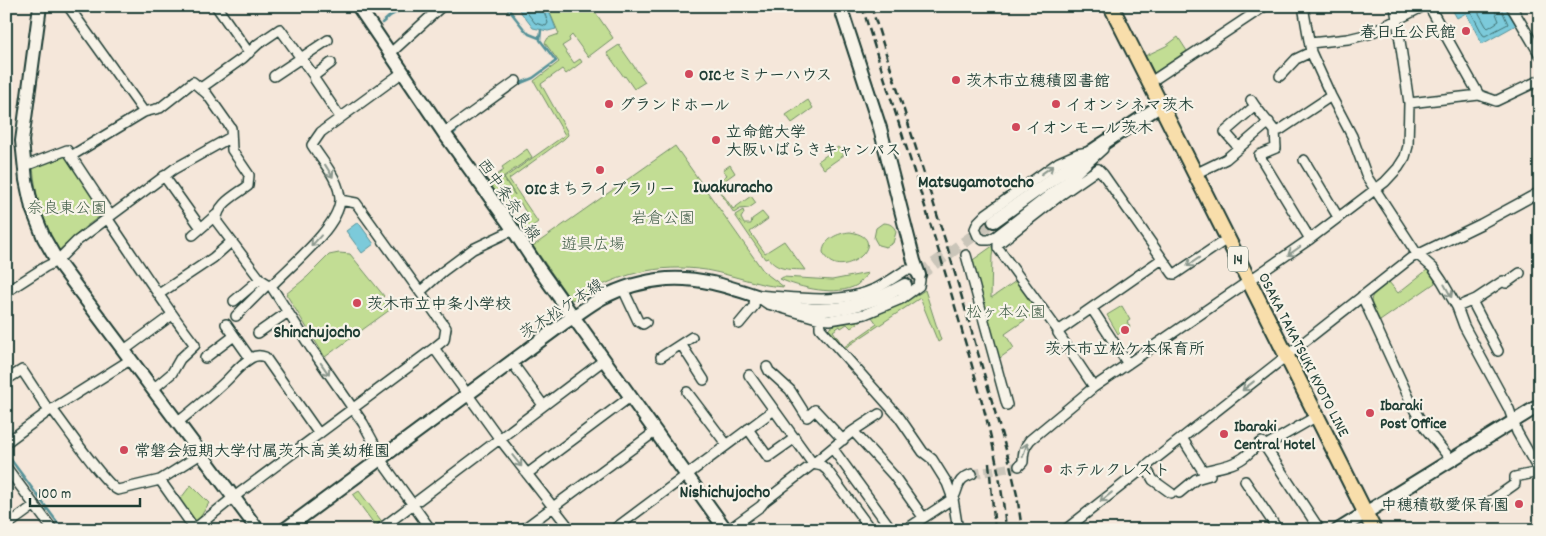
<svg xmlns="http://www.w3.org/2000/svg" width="1546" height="536" viewBox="0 0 1546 536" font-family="Dekko,'Klee One',sans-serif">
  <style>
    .green { fill: #c2dd94; stroke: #708d64 }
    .water { fill: #7ccada; stroke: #579298 }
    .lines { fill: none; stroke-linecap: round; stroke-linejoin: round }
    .shore { stroke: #447576; stroke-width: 1 }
    .stream { stroke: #579298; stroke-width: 2.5 }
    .street-tunnel { stroke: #cac5b9; stroke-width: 9; stroke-dasharray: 9 4.5; stroke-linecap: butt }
    .secondary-tunnel { stroke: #cac5b9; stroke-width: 12; stroke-dasharray: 12 6; stroke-linecap: butt }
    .street-casing { stroke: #1f3d34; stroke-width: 12 }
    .secondary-casing { stroke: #1f3d34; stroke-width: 16 }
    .primary-casing { stroke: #1f3d34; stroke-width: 18 }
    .street { stroke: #f7f3e8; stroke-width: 9 }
    .secondary { stroke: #f7f3e8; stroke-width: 12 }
    .primary { stroke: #f8deab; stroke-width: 14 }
    .rail { stroke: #1f3d34; stroke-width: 2.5; stroke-dasharray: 8 4; stroke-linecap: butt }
    .oneway { stroke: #8b988e }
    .poi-dot { fill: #d1495b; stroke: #f7f3e8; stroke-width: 2 }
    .labels { text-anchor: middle; stroke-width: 4.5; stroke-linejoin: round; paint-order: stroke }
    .shield { fill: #f7f3e8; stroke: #60746a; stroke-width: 1 }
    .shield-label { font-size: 15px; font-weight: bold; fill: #1f3d34 }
    .poi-label { font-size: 16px; font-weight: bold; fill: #1f3d34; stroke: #f7f3e8; text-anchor: start }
    .street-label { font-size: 16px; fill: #1f3d34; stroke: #f7f3e8 }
    .park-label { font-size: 16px; fill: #405d47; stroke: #f7f3e8 }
    .neighbourhood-label { font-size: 18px; font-weight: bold; fill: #1f3d34; stroke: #f7f3e8 }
  </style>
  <rect width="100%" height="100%" fill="#f5e7da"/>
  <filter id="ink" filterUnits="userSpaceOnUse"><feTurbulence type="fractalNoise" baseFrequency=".02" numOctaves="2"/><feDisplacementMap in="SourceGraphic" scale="10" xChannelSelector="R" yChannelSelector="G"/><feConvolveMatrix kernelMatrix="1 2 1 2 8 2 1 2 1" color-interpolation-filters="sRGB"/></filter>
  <g filter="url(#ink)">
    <path class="green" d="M547,6H591L613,38L588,57L572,35L569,38L570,41L562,46L574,63L580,59L582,62L566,74L562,69L541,84L567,131L568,135L564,139L509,179L538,222L524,233L517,224L529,218L520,202L508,210L487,182L504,170L502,167L527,149L532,157L503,177L515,195L504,178L565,135L534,81L559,62L545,43L548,38L559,34Z
      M1178,37L1187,51L1154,73L1145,56L1166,46Z
      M619,45L645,82L634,89L625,76L624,77L607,53Z
      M808,100L813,108L792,123L786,115Z
      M675,146L764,272L784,287C775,286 768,286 758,283C741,279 723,273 706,270C660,263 614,274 577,300L570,299L533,246Z
      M838,147L844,155L824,169L818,161Z
      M64,154L103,214L85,227L57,252C42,226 36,196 33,167Z
      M730,165L735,173L717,186L733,209L751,196L756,203L749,208L740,209L734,213L715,185L727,175L723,170Z
      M743,210L744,213L741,218L744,224H751L752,219L762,212L768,219L750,232L765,253L784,241L805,270C789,269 778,271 768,258L765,259L735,215Z
      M883,223C889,223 894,225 896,232L893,243L886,247L878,245L874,238L876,228Z
      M850,232C897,239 836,287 823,252C824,239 838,233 850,232Z
      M994,245L992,256L991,298L1016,281L1038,311L1005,334L1014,348L997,360L970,262Z
      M339,253L350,254L384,296L382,298L391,309L325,357L286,294L307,277L329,255Z
      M1427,270L1434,277L1435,283L1380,321C1368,296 1366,300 1389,282L1398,293Z
      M868,273C864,277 861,282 857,285C837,297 800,288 780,279L783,277L832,280Z
      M925,290L941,340L938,342L920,298L845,348L846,350L845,351L827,330L834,325L862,320L851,328L847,324L841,328L840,326L833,331L844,347L877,324L872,317L906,302Z
      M1122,306L1130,320L1127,322L1130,327L1118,334L1107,315Z
      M191,485L209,503L196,524L178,502Z
      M359,491L383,523L377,528L353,495Z"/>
    <path class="water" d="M516,6H547L556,29L548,31L533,28Z
      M1450,6H1504L1516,25L1482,44L1466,13L1457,18Z
      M358,222L374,244L362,253L346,231Z"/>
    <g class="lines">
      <path class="shore" d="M522,6L535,23L546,26L548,23L542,6
        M1456,6L1459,10L1465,8L1470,10L1483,35L1485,36L1508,24L1500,6
        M1475,6L1486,26L1488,28L1499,21L1495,11L1494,6"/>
      <path class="stream" d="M506,6L524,29L529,34L539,38V36
        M382,23L390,16L409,6
        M516,85L533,78L556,61L540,40L541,30
        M453,134L461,126
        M6,453L63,530"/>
      <path class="street-tunnel" d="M972,474L1019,466"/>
      <path class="secondary-tunnel" d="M905,285L994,221"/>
      <defs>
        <path id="street" d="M68,6L144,112
          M216,6L249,53
          M1303,6L1311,52L1331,96L1352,136L1367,177L1417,254L1433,268L1442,281L1457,307L1464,326L1509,409L1517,432L1540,473
          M1429,6L1479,95
          M1511,6L1540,55
          M1310,43L1348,39L1369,34L1424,6
          M390,52L395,49L442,6
          M331,63L314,76L315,80L340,117
          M274,76L328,40
          M1280,76L1296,59L1311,52
          M1149,83L1265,6
          M201,88L243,58L258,44L280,29L314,76
          M1409,103L1479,95L1496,101L1540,80
          M1255,106L1275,131L1276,148L1259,155L1310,239
          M1280,130L1331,96
          M444,133L516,81
          M1239,148L1225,132L1255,106L1251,100
          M1088,152L1077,154L1059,162L986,214L978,222L975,229L978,236L983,240H989L996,236L1071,178L1103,149
          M1304,160L1338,217
          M25,166L67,150L71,156
          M1195,174L1226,159L1269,122
          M164,176L201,228
          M340,200L356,203L446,328L444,340L434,348L499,438L571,530
          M110,215L71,156L144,112L160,108L193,82L207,94L231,128L232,150L249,175L248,186C236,195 215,205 217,222L260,279L271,286
          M107,218C136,260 163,304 195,345L180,359L172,373L152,390
          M193,235L216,215
          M966,255L1007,405
          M1162,259L1060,330L1057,329L998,248V244L1062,194L1098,169L1103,174L1173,274H1175L1227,239
          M906,270H913L919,275L920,280L919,286L901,299L865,314L830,320L820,319L768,304L755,295C796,297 838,306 877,288C887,283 897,276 906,270Z
          M623,289L638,321L643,324L646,322
          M6,292L45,267L57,261L77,241L174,169L231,137
          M420,292L442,272L473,249L513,230
          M159,294L213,258L231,242
          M1362,296L1415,411L1425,428L1452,461
          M234,301L260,279
          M1472,301L1498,351
          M1457,307L1476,299L1503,281L1506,283L1520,273
          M1092,309L1128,364
          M236,316L268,284
          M820,319V328L899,417L923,452L932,459L947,483L953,499L958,530
          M226,324L250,358
          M739,324L754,306L755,295
          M1060,330L1058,333L1094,387
          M258,333L288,312
          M681,344L704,380
          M123,351L172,315
          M661,357L692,337
          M205,358L234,336
          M767,367L769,371L790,390L807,417L815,410L843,440
          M516,368L543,405
          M749,375L813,464L853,431L879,414
          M6,380L22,370L49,411
          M687,392L727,445
          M52,409C63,423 106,486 118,490L160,480L201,454
          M177,423C194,409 212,395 228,379C235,372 241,364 251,358C256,355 260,355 265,357L319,434
          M748,429L768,457L795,438
          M853,431L894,476L923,517
          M1182,438L1203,471C1215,468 1232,466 1243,458C1250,453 1254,447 1262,442L1320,530
          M6,441L7,442L49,411L130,360
          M1265,446L1317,416
          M833,449L892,530
          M382,458L363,423L311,348L271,286C289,267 339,227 340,200C340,180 322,161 312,145L321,132L403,72
          M380,459L431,530
          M1019,466L1023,462C1023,453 1024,447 1030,440L1094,387L1310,239L1385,182L1398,168L1405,157L1408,146L1409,103L1395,6
          M1145,466L1153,480L1171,493
          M6,467L53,530
          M527,474L630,397
          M160,480L194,528
          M1245,481L1278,530
          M1179,493L1196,479L1210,475
          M1488,503L1515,484V477L1539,472
          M6,526L35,505
          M193,530L234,497L434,348
          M379,530L604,360
          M522,530L656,431
          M613,530L774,410
          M728,530L761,506L765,501L813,464L822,466L827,470L871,530
          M905,530C912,525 952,500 954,497C960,485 956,480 972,474
          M1065,530L1411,258L1481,224L1540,192"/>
        <path id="secondary" d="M40,6L22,141L26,180L32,208L44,238L57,261L258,530
          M358,6L444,133L508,222L539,269L726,530
          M840,6L880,128L914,261L919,275
          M994,221L1092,151L1161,105
          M284,530L564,323C577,315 589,305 602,298C622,287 645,281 667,279C709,276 746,294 785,305C826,316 868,306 905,285
          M1338,530L1540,405"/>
        <path id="primary" d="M1111,6L1374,530"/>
      </defs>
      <use href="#street" class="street-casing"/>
      <use href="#secondary" class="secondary-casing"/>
      <use href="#primary" class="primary-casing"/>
      <use href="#street" class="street"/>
      <use href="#secondary" class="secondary"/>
      <use href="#primary" class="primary"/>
      <path class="rail" d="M862,6C896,117 933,227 964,338C982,400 1001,465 1006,530
        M871,6L947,246L1009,460L1017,495L1022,530
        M989,463L995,530"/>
    </g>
    <defs><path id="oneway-shaft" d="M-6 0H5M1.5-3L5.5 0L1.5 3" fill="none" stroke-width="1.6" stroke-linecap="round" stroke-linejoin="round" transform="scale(1.25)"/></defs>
    <g class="oneway">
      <use href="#oneway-shaft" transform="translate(1047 170) rotate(-36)"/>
      <use href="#oneway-shaft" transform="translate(329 171) rotate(58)"/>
      <use href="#oneway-shaft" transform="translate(316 241) rotate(132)"/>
      <use href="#oneway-shaft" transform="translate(1294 251) rotate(145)"/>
      <use href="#oneway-shaft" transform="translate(1193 262) rotate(145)"/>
      <use href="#oneway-shaft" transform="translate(1448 291) rotate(61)"/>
      <use href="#oneway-shaft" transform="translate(325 369) rotate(55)"/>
      <use href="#oneway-shaft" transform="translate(1248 386) rotate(142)"/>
      <use href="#oneway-shaft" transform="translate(1025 450) rotate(-72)"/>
      <use href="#oneway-shaft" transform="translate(517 461) rotate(51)"/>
      <use href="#oneway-shaft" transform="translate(1106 497) rotate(142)"/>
    </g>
  </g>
  <g class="poi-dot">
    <circle cx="1466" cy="31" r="5"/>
    <circle cx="689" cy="74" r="5"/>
    <circle cx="956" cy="80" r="5"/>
    <circle cx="609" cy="104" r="5"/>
    <circle cx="1056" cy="104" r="5"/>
    <circle cx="1016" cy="127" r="5"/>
    <circle cx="716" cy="140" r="5"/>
    <circle cx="600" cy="170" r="5"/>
    <circle cx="357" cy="303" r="5"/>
    <circle cx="1125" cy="330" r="5"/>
    <circle cx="1370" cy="413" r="5"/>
    <circle cx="1224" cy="434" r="5"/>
    <circle cx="124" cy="450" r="5"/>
    <circle cx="1048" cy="469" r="5"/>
    <circle cx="1519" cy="504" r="5"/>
  </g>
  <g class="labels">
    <rect class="shield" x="1228" y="246.5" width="20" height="25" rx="4"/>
    <g class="shield-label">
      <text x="1238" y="264">14</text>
    </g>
    <g class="poi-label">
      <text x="1456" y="37" text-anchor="end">春日丘公民館</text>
      <text x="699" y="80">OICセミナーハウス</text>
      <text x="966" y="86">茨木市立穂積図書館</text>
      <text x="619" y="110">グランドホール</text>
      <text x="1066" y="110">イオンシネマ茨木</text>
      <text x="1026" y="133">イオンモール茨木</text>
      <text x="726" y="137">立命館大学<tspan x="726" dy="18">大阪いばらきキャンパス</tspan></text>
      <text x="600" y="194" text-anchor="middle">OICまちライブラリー</text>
      <text x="367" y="309">茨木市立中条小学校</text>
      <text x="1125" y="354" text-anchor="middle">茨木市立松ケ本保育所</text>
      <text x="1380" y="410">Ibaraki<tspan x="1380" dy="18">Post Office</tspan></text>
      <text x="1234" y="431">Ibaraki<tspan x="1234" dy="18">Central Hotel</tspan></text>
      <text x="134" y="456">常磐会短期大学付属茨木高美幼稚園</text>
      <text x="1058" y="475">ホテルクレスト</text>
      <text x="1509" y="510" text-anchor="end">中穂積敬愛保育園</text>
    </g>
    <g class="street-label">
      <text transform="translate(510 199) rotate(55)" y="6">西中条奈良線</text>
      <text transform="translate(561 308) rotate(-33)" y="6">茨木松ケ本線</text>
      <text transform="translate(1305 354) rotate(63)" y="6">OSAKA TAKATSUKI KYOTO LINE</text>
    </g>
    <g class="park-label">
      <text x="67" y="213">奈良東公園</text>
      <text x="663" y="223">岩倉公園</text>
      <text x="593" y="249">遊具広場</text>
      <text x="1006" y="317">松ヶ本公園</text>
    </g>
    <g class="neighbourhood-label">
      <text x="976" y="187">Matsugamotocho</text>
      <text x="733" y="192">Iwakuracho</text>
      <text x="317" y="337">Shinchujocho</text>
      <text x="725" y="497">Nishichujocho</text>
    </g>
  </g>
  <rect width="1546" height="536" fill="none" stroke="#f7f3e8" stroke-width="25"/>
  <rect x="12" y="12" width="1521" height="511" fill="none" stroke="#1f3d34" stroke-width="2" filter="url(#ink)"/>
  <path d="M30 498v8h110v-8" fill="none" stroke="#1f3d34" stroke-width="2.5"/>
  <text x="38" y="498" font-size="15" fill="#1f3d34" stroke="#f7f3e8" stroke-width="4" paint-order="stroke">100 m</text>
</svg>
